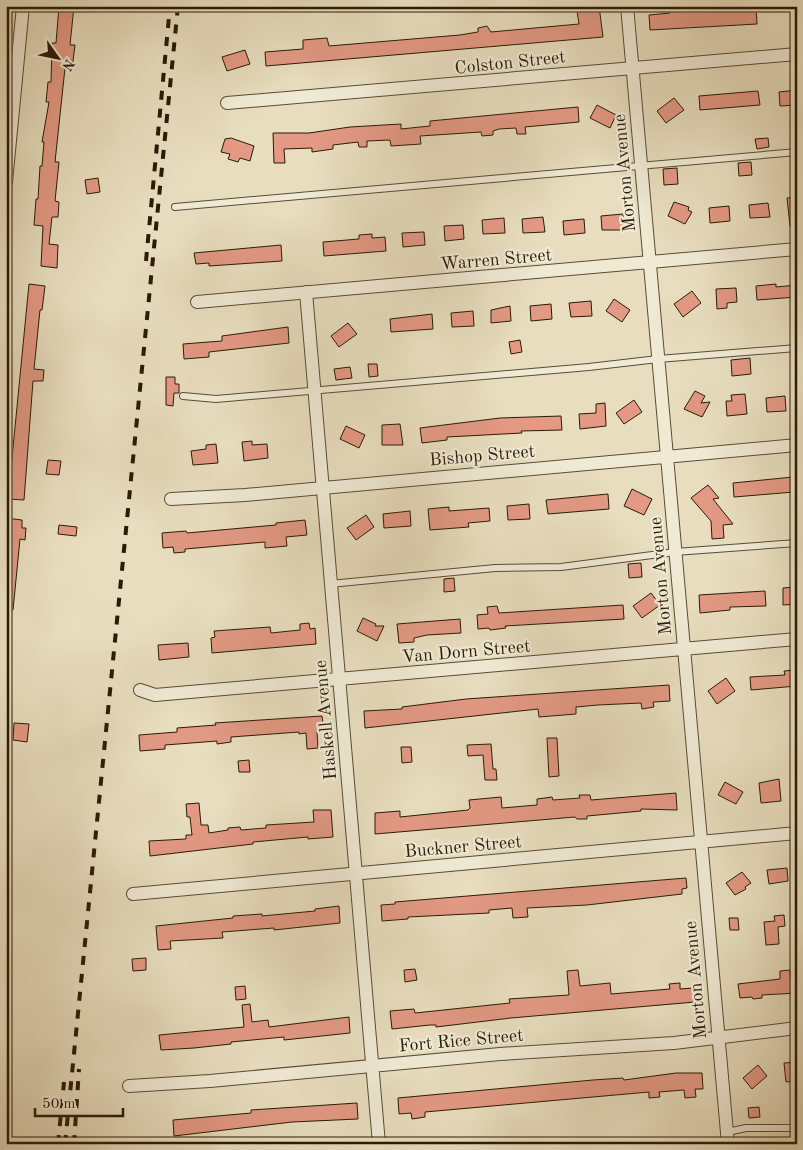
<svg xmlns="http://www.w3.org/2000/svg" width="803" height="1150" viewBox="0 0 803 1150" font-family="'Old Standard TT',serif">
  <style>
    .building { fill: #e39984; stroke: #291b05 }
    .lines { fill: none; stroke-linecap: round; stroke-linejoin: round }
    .lane-casing { stroke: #594c34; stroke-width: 8 }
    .street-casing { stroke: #594c34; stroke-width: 14 }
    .lane { stroke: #f0ead5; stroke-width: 6 }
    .street { stroke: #f0ead5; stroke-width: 12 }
    .rail { stroke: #291b05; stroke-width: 4; stroke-dasharray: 9 9; stroke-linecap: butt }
    .labels { text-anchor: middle; stroke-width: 4.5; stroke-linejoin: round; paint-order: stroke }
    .street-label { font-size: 18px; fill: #291b05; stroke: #f0ead5 }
  </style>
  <rect width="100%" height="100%" fill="#e8debf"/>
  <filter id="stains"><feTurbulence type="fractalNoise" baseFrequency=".004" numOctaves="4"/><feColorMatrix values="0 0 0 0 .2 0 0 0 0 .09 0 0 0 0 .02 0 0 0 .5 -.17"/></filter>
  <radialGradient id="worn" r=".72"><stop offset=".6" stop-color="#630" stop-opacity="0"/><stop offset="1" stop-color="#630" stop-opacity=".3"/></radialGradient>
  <path class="building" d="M59,6H74L70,45H75L72,69L65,68L55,162H59L55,201L59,202L58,217H52L49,244L58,245L57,268L41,266L43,226L34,225L36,199H38L40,166H42L44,142H42L49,102H46L48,82H51L52,43H56Z
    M582,6H599L603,37L266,66L265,52L303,49V40L327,38L329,46L460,35L478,32V28L487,26L491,32L579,24L577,11H583Z
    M671,6H692L693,10L716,8V11L756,7L757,24L650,30L649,15L670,13Z
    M245,50L250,64L227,71L222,57Z
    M797,90V105L780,106L779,92Z
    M758,91L760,105L700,110L699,96Z
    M674,98L684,110L666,123L657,111Z
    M597,105L616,115L610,128L590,118Z
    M578,107L579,122L525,127L526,134H517L516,128L499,129L493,131V135L482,136L481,132L420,136L421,144L391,146L390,140L367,141V147H359L358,142L333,145V149L312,152V148L284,149L285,163H274L273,133H309L350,127L401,124V129L430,126V121Z
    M231,138L254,146L250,161L240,158L238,162L228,159L230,154L221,152L225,139Z
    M768,138L769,147L757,149L755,139Z
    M751,162L752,175L739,176L738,163Z
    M677,168L678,184L664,185L663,169Z
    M98,178L100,192L87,194L85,180Z
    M797,197V226H790L787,198Z
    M674,202L689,207L688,210L692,212L685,224L668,216Z
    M768,203L770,217L750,218L749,205Z
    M729,206L730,221L710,223L709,208Z
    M623,214L625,230H602L601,216Z
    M543,217L545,232L523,233L522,219Z
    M504,218L505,233L483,234L482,220Z
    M584,219L585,233L564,235L563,221Z
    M463,225L464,239L445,241L444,226Z
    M424,232L425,245L403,247L402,233Z
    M372,234V238L385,237L386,251L324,256L323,242L359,239V235Z
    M281,245L282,261L209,266V263L196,264L194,253Z
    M29,284L45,286L42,310H40L34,369L44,370L43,381H33L24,500L8,499Z
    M776,284V287L797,285V297L757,300L756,286Z
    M736,288L737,302L727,303V308L717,309L716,289Z
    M692,291L701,303L683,317L674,304Z
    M614,299L630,310L622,322L606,311Z
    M591,301L592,316L571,317L569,303Z
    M551,304L552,319L531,321L530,306Z
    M510,306L511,321L491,323V310Z
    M473,311L474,326L452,327L451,313Z
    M432,314L433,329L391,332L390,319Z
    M348,323L357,334L339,347L331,336Z
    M288,327L289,343L209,352V357L184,359L183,344L222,341V336Z
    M520,340L522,352L511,354L509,342Z
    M750,358L751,374L732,376L731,360Z
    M368,364H377L378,376L369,377Z
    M350,367L352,378L336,380L334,369Z
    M166,377H175V384H179V393H174L173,406L166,405Z
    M695,391L705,396L701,403L710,402L702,417L684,409Z
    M745,394L747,414L727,416L726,401H732L731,395Z
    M785,396L786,411L767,412L766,398Z
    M634,400L642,412L624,424L616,413Z
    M605,403L606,426L580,429L579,414L596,413V404Z
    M561,416L562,430L521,431L522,433L447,437V440L422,443L420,428L500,418Z
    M400,424L403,445H382V425Z
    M346,426L365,435L359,448L340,439Z
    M252,441V445L267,444L268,458L244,461L242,442Z
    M216,444L218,463L193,465L191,451L206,449V445Z
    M48,460L61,461L59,475L46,474Z
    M793,477L794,492L734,497L733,483Z
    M708,485L719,498L713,499L733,524L723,525L724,538L712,539L711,521L691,498Z
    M632,489L652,499L644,515L624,506Z
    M608,494L609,509L548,514L546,500Z
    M529,504L530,519L508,520L507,506Z
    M449,507V511L489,508L490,521L468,523L469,527L430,530L428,509Z
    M410,511L411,526L384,528L383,514Z
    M366,515L374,527L356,540L347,528Z
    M6,518L22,520V528H26L25,540L20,539L13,610L6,609Z
    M305,520L307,535L286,537L287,546L265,548V542L185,549V552L174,553L173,547L163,548L162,533L186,531L187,533L276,525V523Z
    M59,525L77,527L76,536L58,534Z
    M641,563L642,577L629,578L628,564Z
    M454,578L455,591L444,592V579Z
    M795,587L797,588V604L783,605V588Z
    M765,591L766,606L730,607V610L700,613L699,595Z
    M651,593L660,605L642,618L633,606Z
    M623,605L624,619L505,626L506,628L490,630L489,628L478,629L477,615L488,614L487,607L497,606L499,613Z
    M363,618L376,624L375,626H384L377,641L357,631Z
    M460,619L461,633L427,635L414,638V642L399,643L397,624Z
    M309,623L310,629L315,628L316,644L212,653L211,638L215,637L214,631L270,627L271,633L300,630V624Z
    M188,643L189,657L159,660L158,645Z
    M797,670V686L751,690L750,677L785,675L784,671Z
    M726,678L735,691L717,704L708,691Z
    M669,685L670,701L653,702L654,707L642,709L641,703L598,705L576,707V714L539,717L538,709L365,728L364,711L402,709V707L466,699Z
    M322,716L324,731L317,732L318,748L307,749L306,733L299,734V732L231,737V742L217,744V741L165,745V749L140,751L139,735L177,732V728L216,725L215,723Z
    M14,723L29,724L27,742L13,740Z
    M547,738H557L559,776L549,777Z
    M491,744L493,769H496L497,780H485L483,755L468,756L467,745Z
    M401,747H411L412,762L402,763Z
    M249,760L250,772H239L238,761Z
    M779,779L781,801L761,803L759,783Z
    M725,782L743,792L736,804L718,795Z
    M676,793L677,810L641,809V811L587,816V819H577L575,817L375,834V813L400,811V817L468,810L470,808L469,800L501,797L502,808L537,805V799L552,797L553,800L580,798L579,795H590L591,800Z
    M199,803L201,825H208L209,833L228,830V828L240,827L241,830L266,828V825L314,822L313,810H331L333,837L308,839V837L253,842V844L150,856L149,841L186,839V835H192L190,817H187L186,804Z
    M787,868L788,881L769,884L767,870Z
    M742,872L751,883L745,887L746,889L735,895L726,883Z
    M686,878L687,888L682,889V894L587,905L527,908L528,917L513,918L512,908L489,910V913L408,917V919L382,921L381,905L395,904V902Z
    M339,906L340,923L274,930V928L222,932L223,938L170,941L171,949L158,950L156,926L233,918V916L262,914V916L315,911V909Z
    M784,915L785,926L778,927L779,944L766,945L764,922L775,921L774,916Z
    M729,918H738L739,930H730Z
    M146,958V970L133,971L132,959Z
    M415,969L417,980L405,982L404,970Z
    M578,970L580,986L610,983L611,994L670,989L669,984L680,983V989L693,988L695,1002L511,1018L436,1027V1025H430L392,1029L390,1011L414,1009L415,1013L510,1003L509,999L569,995L567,971Z
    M790,970L791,978H797V993L762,995V998L753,999L752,997L740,998L738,984L780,979V971Z
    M245,986L246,999L236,1000L235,987Z
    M250,1004L252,1022L268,1020L269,1027L349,1017L350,1033L284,1040V1037L231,1042V1044L194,1048L161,1050L159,1035L244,1027L242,1005Z
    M797,1062L795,1081L786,1082L784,1063Z
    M758,1065L767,1076L752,1089L743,1078Z
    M676,1073H702L703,1089H695L696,1097L685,1098L684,1090L659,1092L660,1097L649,1098V1092L425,1112V1117L412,1119L411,1113L399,1114L398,1098L593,1080L623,1078L624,1080Z
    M357,1103L358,1119L292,1122L174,1136L173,1120L251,1113V1110Z
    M759,1107L760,1117L749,1118L748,1108Z"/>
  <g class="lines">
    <defs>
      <path id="lane" d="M175,207L797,152
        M183,396L216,399L589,367L658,359L797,348
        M330,584L495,568L561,567L675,552L797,543
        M727,1132L746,1128H797"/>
      <path id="street" d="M627,6L728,1144
        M227,103L797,54
        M6,182L23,6
        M306,292L379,1144
        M197,302L797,249
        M171,499L245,495L797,445
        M140,690L155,695L797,639
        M133,894L797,833
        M129,1086L210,1081L500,1054L674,1043L797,1028"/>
    </defs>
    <use href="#lane" class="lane-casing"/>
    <use href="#street" class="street-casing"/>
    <use href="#lane" class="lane"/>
    <use href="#street" class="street"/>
    <path class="rail" d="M146,261L170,6
      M58,1144L64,1082
      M65,1144L178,6
      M74,1144L79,1069"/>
  </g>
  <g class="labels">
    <g class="street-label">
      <text transform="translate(510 62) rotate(-6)" y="6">Colston Street</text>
      <text transform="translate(624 173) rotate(-95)" y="6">Morton Avenue</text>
      <text transform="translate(496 259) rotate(-5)" y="6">Warren Street</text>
      <text transform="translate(482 455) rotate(-5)" y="6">Bishop Street</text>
      <text transform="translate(660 576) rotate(-95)" y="6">Morton Avenue</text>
      <text transform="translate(466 651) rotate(-5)" y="6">Van Dorn Street</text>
      <text transform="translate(325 720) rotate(-95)" y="6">Haskell Avenue</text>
      <text transform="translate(463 846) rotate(-5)" y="6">Buckner Street</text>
      <text transform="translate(695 980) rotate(-95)" y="6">Morton Avenue</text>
      <text transform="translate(461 1040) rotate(-5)" y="6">Fort Rice Street</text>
    </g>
  </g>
  <rect width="803" height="1150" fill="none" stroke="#e8debf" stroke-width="25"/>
  <rect x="8" y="8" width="788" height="1135" fill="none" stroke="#291b05" stroke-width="2.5"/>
  <rect x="12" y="12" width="778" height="1125" fill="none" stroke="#291b05"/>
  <g transform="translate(58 58) rotate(123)" stroke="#f0ead5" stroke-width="4" paint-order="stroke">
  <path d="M0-4L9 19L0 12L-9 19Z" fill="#291b05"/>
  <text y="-8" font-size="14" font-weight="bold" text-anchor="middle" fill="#291b05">N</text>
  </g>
  <path d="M35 1108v8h88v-8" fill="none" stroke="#291b05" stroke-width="2.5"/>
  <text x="42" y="1108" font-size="15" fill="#291b05" stroke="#f0ead5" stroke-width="4" paint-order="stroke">50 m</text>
  <rect width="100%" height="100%" filter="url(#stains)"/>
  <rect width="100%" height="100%" fill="url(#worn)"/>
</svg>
